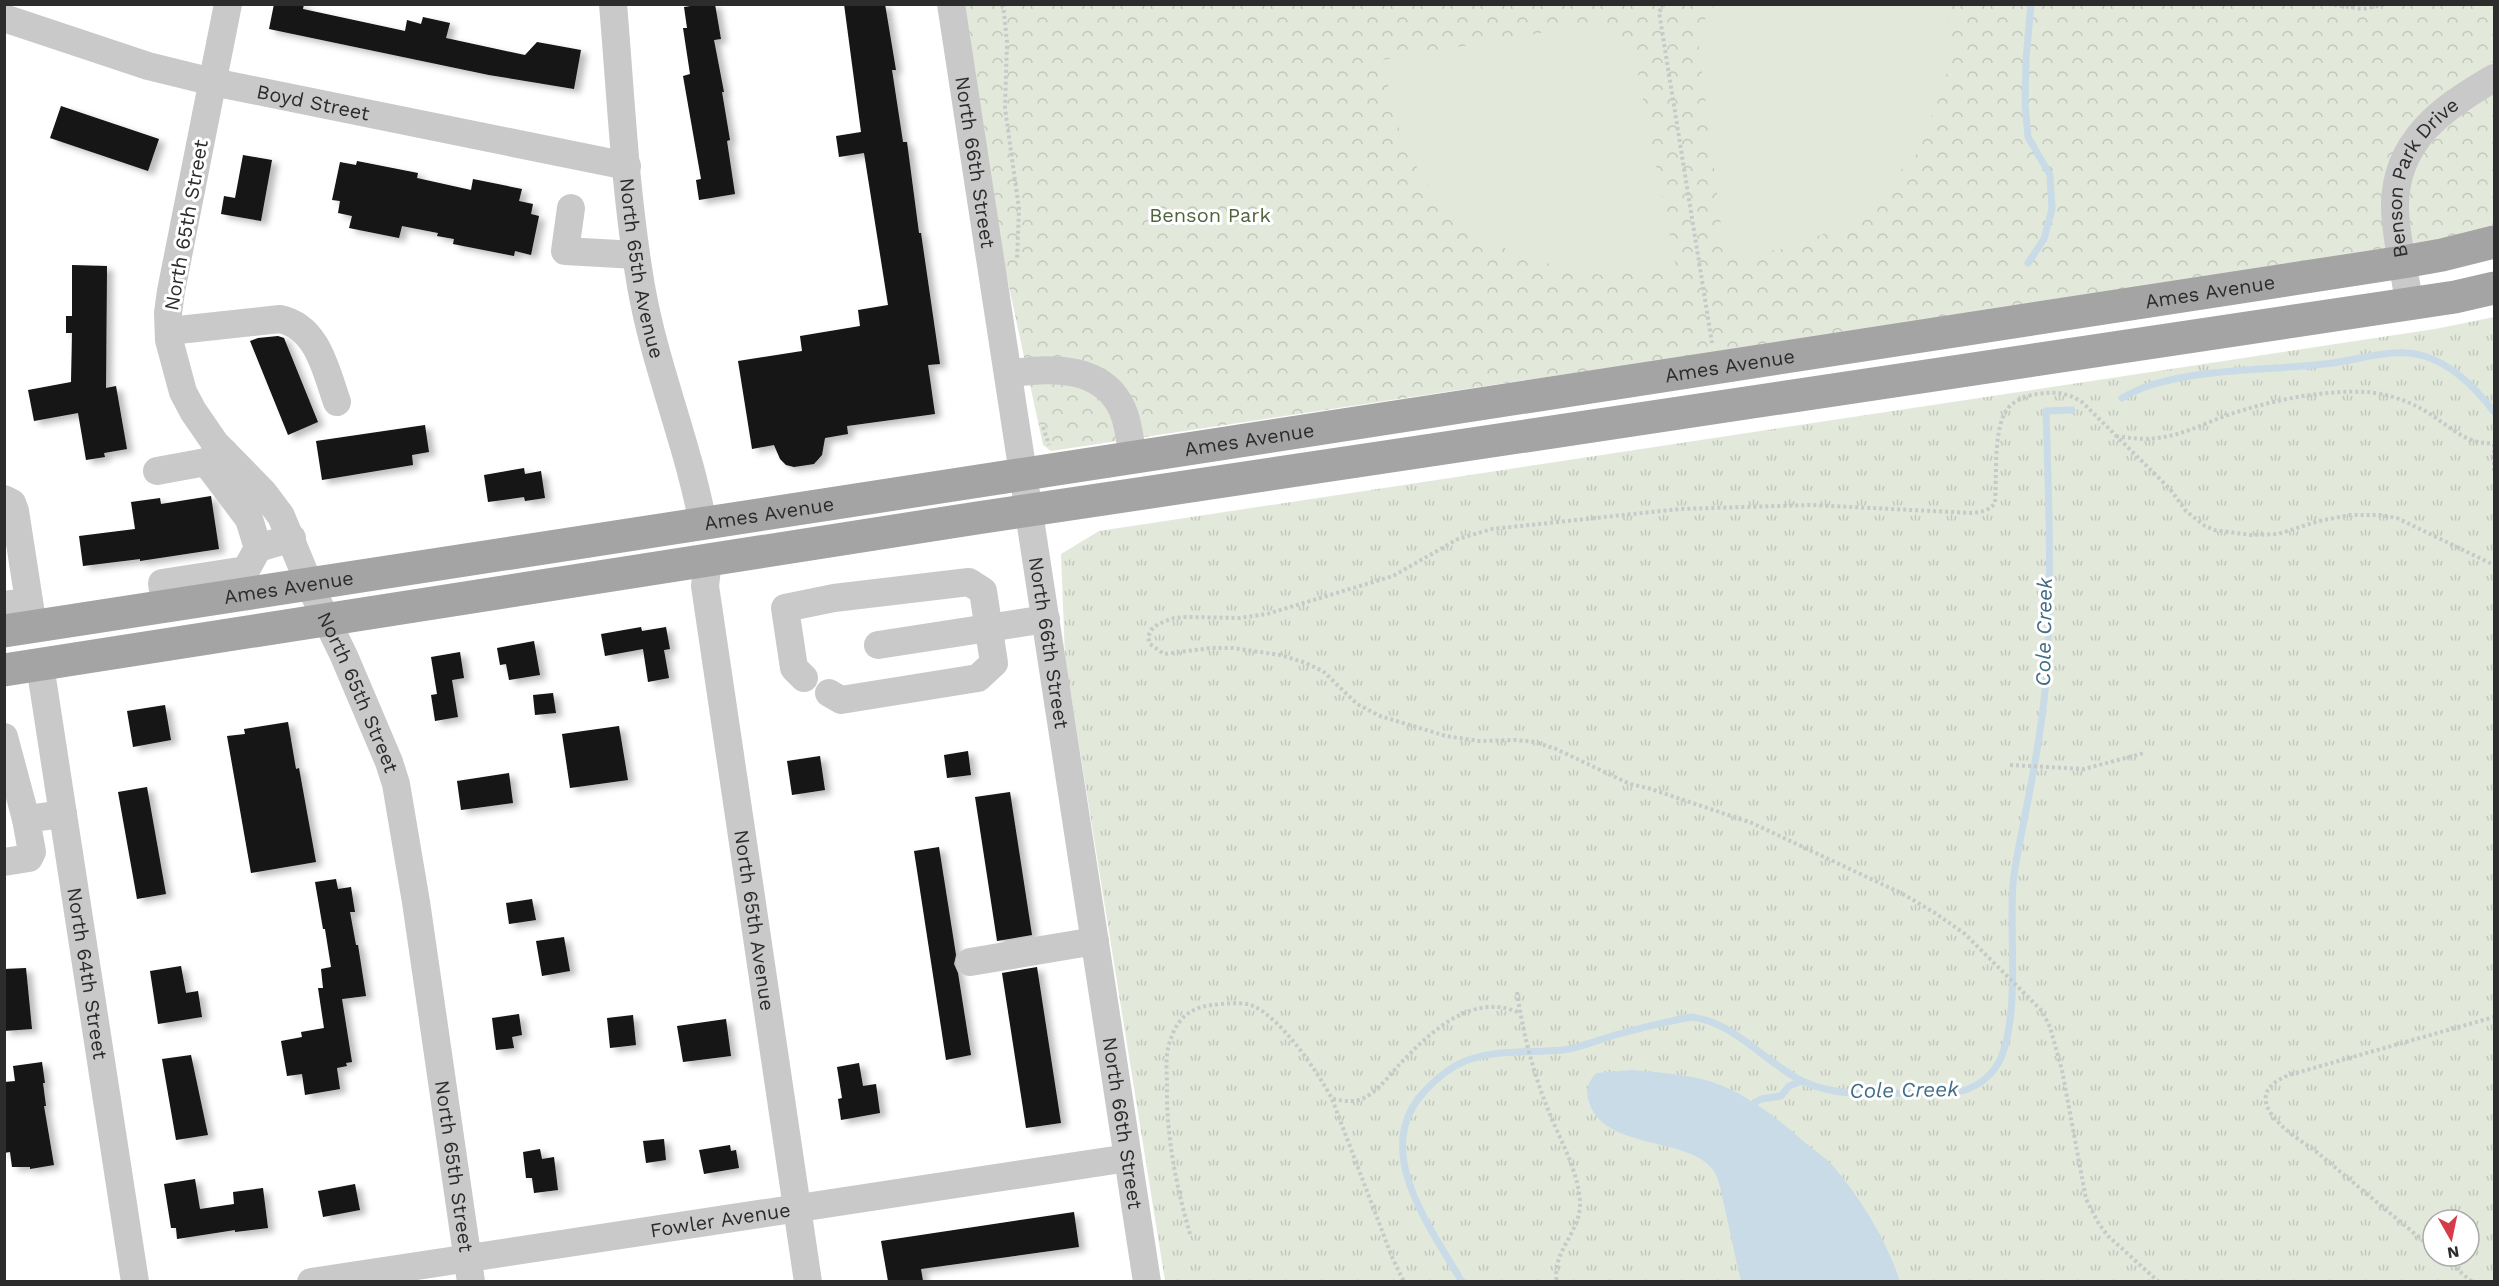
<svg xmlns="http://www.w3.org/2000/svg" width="2499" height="1286" viewBox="0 0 2499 1286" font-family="'Work Sans',sans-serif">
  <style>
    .grass { fill: url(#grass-tufts); fill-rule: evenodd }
    .park { fill: url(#park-crowns) }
    .garden { fill: #e2e9db }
    .water { fill: #c8dbe7 }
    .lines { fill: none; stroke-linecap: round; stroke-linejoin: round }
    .stream { stroke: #c8dbe7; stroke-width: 7 }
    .building { fill: #131313; filter: url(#shadow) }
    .path { stroke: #c9c9c9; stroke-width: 4; stroke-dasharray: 3 3; stroke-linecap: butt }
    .minor { stroke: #c9c9c9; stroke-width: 28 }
    .major { stroke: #a4a4a4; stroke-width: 33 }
    .labels { text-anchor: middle; stroke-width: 6; stroke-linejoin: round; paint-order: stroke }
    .street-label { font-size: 20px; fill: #2c2c2c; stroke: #fff }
    .park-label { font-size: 20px; fill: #4f643e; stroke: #fff }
    .water-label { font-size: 21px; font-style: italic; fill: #426c87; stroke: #fff }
  </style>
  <defs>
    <pattern id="grass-tufts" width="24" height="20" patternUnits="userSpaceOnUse" patternTransform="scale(1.5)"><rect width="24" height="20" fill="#e2e9db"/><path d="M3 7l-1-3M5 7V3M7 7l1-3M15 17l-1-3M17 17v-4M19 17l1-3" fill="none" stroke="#c2c8bc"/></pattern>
    <pattern id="park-crowns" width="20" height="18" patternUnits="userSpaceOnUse" patternTransform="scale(1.5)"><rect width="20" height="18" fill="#e2e9db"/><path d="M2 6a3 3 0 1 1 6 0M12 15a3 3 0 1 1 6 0" fill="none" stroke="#c2c8bc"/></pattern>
    <filter id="shadow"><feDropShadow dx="6" dy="4" stdDeviation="3" flood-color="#0004"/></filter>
  </defs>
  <rect width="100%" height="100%" fill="#fff"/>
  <path class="grass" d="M2494,317V1281H1165L1065,658L1061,554L1099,531L2435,329ZM2433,1220H2469V1256H2433Z"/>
  <path class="park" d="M964,5H2494V229L2445,243L1051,451L1043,445L1006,273Z"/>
  <path class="garden" d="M1722,5H1947L1949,67L1920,150L1854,221L1790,248L1725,258L1697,31L1714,6Z
    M1598,23L1632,43L1676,267L1601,275L1523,258L1466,227L1433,192L1403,145L1382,60Z"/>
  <path class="water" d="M1632,1070C1662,1073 1694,1074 1723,1086C1755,1100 1783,1123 1809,1146C1817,1152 1827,1159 1834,1167C1862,1200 1886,1240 1900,1281H1741C1735,1256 1730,1231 1724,1205C1721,1194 1720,1179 1713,1170C1689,1136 1604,1151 1589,1102C1585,1089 1588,1083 1596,1073Z"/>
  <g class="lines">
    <path class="stream" d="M2028,263L2044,239L2052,209L2050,175L2028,137L2025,104L2026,59L2031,4
      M2122,398C2131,393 2141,388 2151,385C2211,367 2273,371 2333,363C2363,359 2394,347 2424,356C2453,365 2476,388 2494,412
      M1754,1103L1761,1099L1781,1096L1789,1086L1802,1081
      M1462,1282C1431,1228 1370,1150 1424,1092C1436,1079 1451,1066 1468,1060C1498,1049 1532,1053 1563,1050C1580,1048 1598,1040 1615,1035C1640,1028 1665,1022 1691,1017C1735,1022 1764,1062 1802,1081C1838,1098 1877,1093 1915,1093C1932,1093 1949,1095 1965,1090C1981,1085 1994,1073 2001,1058C2020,1011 2009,936 2013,884C2015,861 2021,838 2025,815C2034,771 2042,726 2046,681C2052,592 2049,501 2046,411L2072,410"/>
  </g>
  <path class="building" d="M274,4H304L303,9L405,31L407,20L421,24L423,17L450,23L446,38L525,55L537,42L581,50L574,89L489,75L269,29Z
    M703,4H715L721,39L714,40L724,92H722L730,140L727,141L735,194L699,200L696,180L701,179L683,76L690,74L683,28H687L684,7Z
    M844,4H885L896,70H892L903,142H907L919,233H921L940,364L928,365L935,414L847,426L848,434L825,438L822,455L814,464L794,467L786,465L780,459L774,445L752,449L738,361L802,351L800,336L860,326L858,310L888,305L864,153L839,157L836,136L861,132Z
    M61,106L159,139L148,171L50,138Z
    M243,155L272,160L261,221L221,214L224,196L235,198Z
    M357,161L418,173L417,178L471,190L473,179L522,189L519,201L533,204L531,214L539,216L531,255L515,251L514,256L453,244L454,239L437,236L438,233L402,226L399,238L349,228L352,216L338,213L340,201L332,200L340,162L356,165Z
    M72,265L107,266L106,388L116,386L127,449L104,453L105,457L86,460L78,413L34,421L28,390L71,382L72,333H66V316H72Z
    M278,336L284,338L318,422L288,435L250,341L258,338Z
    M425,425L429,452L412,455L413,465L322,480L316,441Z
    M524,468L525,474L541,471L545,498L525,501L524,497L488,502L484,475Z
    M211,496L219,549L140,561V559L83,566L79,536L135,529L131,502L160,498L161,504Z
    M641,627L642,631L666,627L670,649L664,650L669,678L648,682L643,649L605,656L601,634Z
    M534,641L540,675L509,680L506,664L500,665L497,648Z
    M460,652L464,678L452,680L458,717L435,721L431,695L437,694L431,657Z
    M553,693L556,713L535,715L533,695Z
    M165,705L171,740L133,747L127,711Z
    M288,722L296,769L299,768L316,862L251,873L227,736L245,734L244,729Z
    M619,726L628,780L570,788L562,734Z
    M968,751L971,775L947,778L944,755Z
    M820,756L825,790L792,795L787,761Z
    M509,773L513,803L461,810L457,781Z
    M147,787L166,894L137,899L118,792Z
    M1010,792L1032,935L997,941L975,797Z
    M939,847L956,955L954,964L958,973L971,1055L946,1060L914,851Z
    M336,879L338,889L351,887L355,912H350L356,945H358L366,996L342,999L352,1062L346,1063L347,1066L337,1068L340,1089L305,1095L302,1074L287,1076L281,1041L302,1037L301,1032L324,1028L318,988H323L321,969L331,967L325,929H323L315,882Z
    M532,899L536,920L509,924L506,903Z
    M564,937L570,971L542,976L536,941Z
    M181,966L186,993L198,991L202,1017L158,1024L150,971Z
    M1037,967L1061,1123L1026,1128L1002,973Z
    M26,968L32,1029L4,1031V969Z
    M519,1014L522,1035L512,1037L514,1048L496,1050L492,1018Z
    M633,1015L636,1045L610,1048L607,1018Z
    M726,1019L731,1056L683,1062L677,1026Z
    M191,1055L208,1135L176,1140L162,1059Z
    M42,1062L45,1083H43L46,1106H44L54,1165L30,1169V1167H12L10,1152L4,1153V1082L15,1081L13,1066Z
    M859,1063L863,1086L876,1084L880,1113L841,1120L838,1099L842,1098L837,1067Z
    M664,1139L666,1160L646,1163L643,1141Z
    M730,1145L731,1151L736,1150L739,1168L704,1174L699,1150Z
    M540,1149L542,1159L554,1157L558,1190L534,1193L532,1178H526L523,1152Z
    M195,1179L200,1209L234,1204L233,1192L263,1188L268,1228L235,1232V1230L177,1239L176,1228H171L164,1184Z
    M355,1184L360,1210L323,1217L318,1191Z
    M1074,1212L1079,1247L921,1269L923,1281H888L881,1241Z"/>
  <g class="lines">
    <path class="path" d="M1003,4L1007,42L1005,108L1019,209L1017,260
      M1664,4L1659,12L1712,343
      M2328,4L2363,9L2387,4
      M1043,427L1049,445
      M2116,436C2130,438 2144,440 2157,438C2186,435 2212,419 2240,411C2280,399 2323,390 2366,392C2383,393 2403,399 2418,407C2444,420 2464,446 2494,443
      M2494,444V472
      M2010,765L2084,769L2144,753
      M1517,992C1523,1033 1533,1073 1549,1112C1560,1140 1579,1172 1580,1203C1581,1232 1551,1252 1557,1282
      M1333,1099C1343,1101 1354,1103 1364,1098C1378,1091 1388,1077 1398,1066C1429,1033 1472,991 1520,1013
      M1190,1234C1176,1186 1166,1135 1167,1085C1167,1072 1165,1058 1169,1044C1176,1021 1187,1008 1212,1005C1224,1004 1242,1001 1253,1006C1281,1018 1318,1072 1332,1099L1392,1257L1404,1282
      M2433,1249L2313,1149C2286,1132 2236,1096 2289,1075L2494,1017
      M2442,1256L2472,1282
      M2159,1282L2108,1236L2099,1224L2086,1199L2062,1070L2050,1027L2042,1011L1965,934L1935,913L1903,894L1752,823L1648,788L1630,784L1556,749L1535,742L1515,740L1479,741L1446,736L1380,716L1357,704L1323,671L1303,662L1280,655L1233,648H1211L1164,654L1150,644L1148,637L1151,630L1158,624L1174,618L1188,617L1240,618L1267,614L1393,576L1458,539L1492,529L1680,509L1811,505L1972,513C1981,512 1989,511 1995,503C1997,478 1993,432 2006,411C2012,401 2027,395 2038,394C2055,391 2068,393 2082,402L2170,489L2186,511L2205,526L2214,530L2251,535L2278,534L2319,521L2350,515H2380L2397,518L2494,565"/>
    <g class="minor">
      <path id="s1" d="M228,4L171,291L168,313L169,340L183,392L193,411L215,443L263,492L281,516L310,586L344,656L389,762L396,784L416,902L471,1282"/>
      <path id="s2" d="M613,4C621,98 625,193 641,286C655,367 688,443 703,524"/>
      <path id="s3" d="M951,4L1147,1282"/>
      <path id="s4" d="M4,18L148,66L213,82L627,166"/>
      <path d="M571,208L565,251L636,255"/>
      <path id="s5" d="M2409,302C2405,271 2395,238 2395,206C2395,140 2444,107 2494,78"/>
      <path d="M169,331L280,319C318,327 326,371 337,402"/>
      <path d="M1008,374C1049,367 1104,365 1123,411C1129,425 1130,442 1133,457"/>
      <path d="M224,452L206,462L249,519L258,548L292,538"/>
      <path d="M157,471L206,462"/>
      <path d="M4,499L12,503L15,511L33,627"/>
      <path id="s6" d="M708,560L705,586L808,1282"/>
      <path d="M4,605L29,602"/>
      <path d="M165,607L162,583L246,570L258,548"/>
      <path d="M878,645L1046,619"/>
      <path id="s7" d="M40,665L135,1282"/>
      <path d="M804,678L794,668L785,608L834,598L969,582L983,591L994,663L978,678L841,700L829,693"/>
      <path d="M4,737L26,819"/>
      <path d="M4,862L29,858L32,852L26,819L63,814"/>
      <path d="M970,962L1095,941"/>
      <path id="s8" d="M311,1282L1128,1158"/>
    </g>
    <g class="major">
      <path id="s9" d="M4,631L2403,262L2442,255L2494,242"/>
      <path d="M4,670L977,518L2455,297L2494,288"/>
    </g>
  </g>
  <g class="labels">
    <g class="street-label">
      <text dy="7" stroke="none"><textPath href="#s4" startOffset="321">Boyd Street</textPath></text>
      <text dy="7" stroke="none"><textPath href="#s3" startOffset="160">North 66th Street</textPath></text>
      <text dy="7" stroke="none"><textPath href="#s5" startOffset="134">Benson Park Drive</textPath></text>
      <text transform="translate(186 225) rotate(-80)" y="7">North 65th Street</text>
      <text dy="7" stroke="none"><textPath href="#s2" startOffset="266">North 65th Avenue</textPath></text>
      <text dy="7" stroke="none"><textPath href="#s9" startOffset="2232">Ames Avenue</textPath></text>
      <text dy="7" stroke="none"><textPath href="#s9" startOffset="1746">Ames Avenue</textPath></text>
      <text dy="7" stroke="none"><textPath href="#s9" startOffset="1260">Ames Avenue</textPath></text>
      <text dy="7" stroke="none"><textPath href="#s9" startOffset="774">Ames Avenue</textPath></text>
      <text dy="7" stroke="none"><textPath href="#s9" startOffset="288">Ames Avenue</textPath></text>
      <text dy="7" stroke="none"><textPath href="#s3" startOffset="646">North 66th Street</textPath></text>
      <text dy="7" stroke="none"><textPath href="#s1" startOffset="747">North 65th Street</textPath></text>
      <text dy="7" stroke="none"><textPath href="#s6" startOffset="364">North 65th Avenue</textPath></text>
      <text dy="7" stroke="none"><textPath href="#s7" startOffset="312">North 64th Street</textPath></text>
      <text dy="7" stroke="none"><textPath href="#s3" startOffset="1132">North 66th Street</textPath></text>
      <text dy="7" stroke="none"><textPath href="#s1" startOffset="1233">North 65th Street</textPath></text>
      <text dy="7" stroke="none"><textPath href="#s8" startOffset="414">Fowler Avenue</textPath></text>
    </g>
    <g class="park-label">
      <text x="1210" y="222">Benson Park</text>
    </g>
    <g class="water-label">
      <text transform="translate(2044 632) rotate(-89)" y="7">Cole Creek</text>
      <text transform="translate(1904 1090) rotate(-1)" y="7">Cole Creek</text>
    </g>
  </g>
  <rect width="2499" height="1286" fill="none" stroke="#2c2c2c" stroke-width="12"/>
  <g transform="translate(2451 1238) rotate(171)"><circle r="28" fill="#ffffff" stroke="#ababab" stroke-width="1.5"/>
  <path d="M0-4.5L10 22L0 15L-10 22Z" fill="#d53c47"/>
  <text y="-9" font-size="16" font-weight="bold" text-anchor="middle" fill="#2c2c2c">N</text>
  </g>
</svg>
